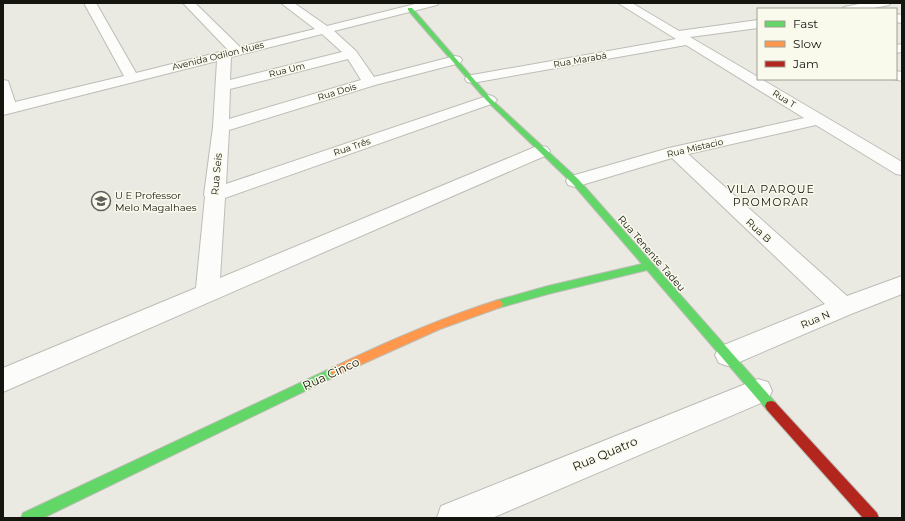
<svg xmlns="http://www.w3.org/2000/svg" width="905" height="521" viewBox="0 0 905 521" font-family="Montserrat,sans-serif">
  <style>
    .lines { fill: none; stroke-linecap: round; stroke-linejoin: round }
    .street-casing { stroke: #bdbdb7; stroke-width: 2 }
    .fast-casing { stroke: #bdbdb7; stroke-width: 2 }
    .slow-casing { stroke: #bdbdb7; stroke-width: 2 }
    .jam-casing { stroke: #bdbdb7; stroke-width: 2 }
    .street { fill: #fcfcfb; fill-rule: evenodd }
    .fast { fill: #63d668; fill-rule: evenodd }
    .slow { fill: #ff974d; fill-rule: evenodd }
    .jam { fill: #b3261e; fill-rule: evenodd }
    .labels { text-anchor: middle; stroke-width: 3; stroke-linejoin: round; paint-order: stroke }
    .far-street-label { font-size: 9px; fill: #151510; stroke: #fafaec }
    .street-label { font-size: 10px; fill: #151510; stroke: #fafaec }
    .poi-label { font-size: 10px; fill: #151510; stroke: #fafaec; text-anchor: start }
    .neighbourhood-label { font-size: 11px; letter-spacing: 1px; fill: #151510; stroke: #fafaec }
    .near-street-label { font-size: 12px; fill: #151510; stroke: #fafaec }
  </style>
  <rect width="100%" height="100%" fill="#eaeae2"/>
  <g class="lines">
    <defs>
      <path id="street" d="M84,3H96L136,73L228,50L183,3H195L240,47L315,29L281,3H294L327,26L419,3H439L437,5L334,31L356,51L374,77L455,56L460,57L462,60L460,63L375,85L229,130L226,184L484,97L489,95L494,97L497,100L494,103L225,198L220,278L535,147L541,146L547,147L550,151L547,155L3,392V368L196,288L205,197L204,195L213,127L217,61L3,115V80L8,81L15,102L124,76ZM322,34L342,52L230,80L231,57ZM348,59L361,80L229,119L230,89Z
        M618,3H632L679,31L758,20V28L690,37L758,77V79H761L902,162V175L896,174L816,125L688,154L847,296L902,276V294L851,314L737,363L728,366L719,363L715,355L719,347L825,304L672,158L575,187L568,185L566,181L568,177L669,148L804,118L686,45L472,83L467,82L465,79L467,76L472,75L676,39Z
        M864,3H891L889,5L869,9H842L844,7Z
        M896,14L902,15V23L896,22Z
        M902,44V52L896,53V45Z
        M896,71L902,72V81L894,79H896Z
        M758,379L768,382L772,391L768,400L492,518H437L441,506Z"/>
      <path id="fast" d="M408,8H412L491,99L578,179L775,402L777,406L775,410L771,411L767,410L647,270L548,294L498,308L495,307L493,304L495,301L498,300L548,286L642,264L572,183L487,101L408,10Z
        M336,366L340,368L341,371L340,374L43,518H21L23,513Z"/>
      <path id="slow" d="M498,300L501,301L503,304L501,307L440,329L340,374L336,376L332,374L331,371L332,368C386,342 441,318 498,300Z"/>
      <path id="jam" d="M771,401L775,402L877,513L879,518H863L767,410L765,406L767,402Z"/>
    </defs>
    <use href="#street" class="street-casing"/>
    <use href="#fast" class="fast-casing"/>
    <use href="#slow" class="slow-casing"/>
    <use href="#jam" class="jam-casing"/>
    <use href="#street" class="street"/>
    <use href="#fast" class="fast"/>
    <use href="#slow" class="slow"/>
    <use href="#jam" class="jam"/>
  </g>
  <defs>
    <symbol id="school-ring" viewBox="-11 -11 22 22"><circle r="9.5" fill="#fafaec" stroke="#60605a" stroke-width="1.5"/><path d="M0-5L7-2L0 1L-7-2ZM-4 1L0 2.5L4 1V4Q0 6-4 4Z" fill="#60605a"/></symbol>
  </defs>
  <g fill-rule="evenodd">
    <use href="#school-ring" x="90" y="190" width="22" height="22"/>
  </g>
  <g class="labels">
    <g class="far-street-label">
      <text transform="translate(218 56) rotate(-14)" y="3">Avenida Odilon Nues</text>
      <text transform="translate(580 60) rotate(-10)" y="3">Rua Marabá</text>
      <text transform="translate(287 70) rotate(-14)" y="3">Rua Um</text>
      <text transform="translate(337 92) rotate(-17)" y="3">Rua Dois</text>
      <text transform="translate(784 99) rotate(32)" y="3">Rua T</text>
      <text transform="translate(352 147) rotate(-19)" y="3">Rua Três</text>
      <text transform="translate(695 148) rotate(-13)" y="3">Rua Mistacio</text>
    </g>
    <g class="street-label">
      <text transform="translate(216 174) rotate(-85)" y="4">Rua Seis</text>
      <text transform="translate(759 230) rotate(43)" y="4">Rua B</text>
      <text transform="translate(652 253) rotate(49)" y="4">Rua Tenente Tadeu</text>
      <text transform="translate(815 319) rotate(-23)" y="4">Rua N</text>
    </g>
    <g class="poi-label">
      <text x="115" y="199">U E Professor<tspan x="115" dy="12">Melo Magalhaes</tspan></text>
    </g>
    <g class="neighbourhood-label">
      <text x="771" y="193">VILA PARQUE<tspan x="771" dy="13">PROMORAR</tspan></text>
    </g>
    <g class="near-street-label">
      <text transform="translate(331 374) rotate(-25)" y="4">Rua Cinco</text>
      <text transform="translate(605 454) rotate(-23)" y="4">Rua Quatro</text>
    </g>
  </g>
  <rect width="905" height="521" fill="none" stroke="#151510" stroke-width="8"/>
  <rect x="757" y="8" width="140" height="72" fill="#fafaec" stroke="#9e9e94"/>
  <rect x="765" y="21" width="20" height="6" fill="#63d668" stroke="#9e9e94"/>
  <text x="793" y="28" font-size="12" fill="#151510">Fast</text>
  <rect x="765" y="41" width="20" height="6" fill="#ff974d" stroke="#9e9e94"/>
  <text x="793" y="48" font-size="12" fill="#151510">Slow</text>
  <rect x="765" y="61" width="20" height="6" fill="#b3261e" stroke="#9e9e94"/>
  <text x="793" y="68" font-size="12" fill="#151510">Jam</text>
</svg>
